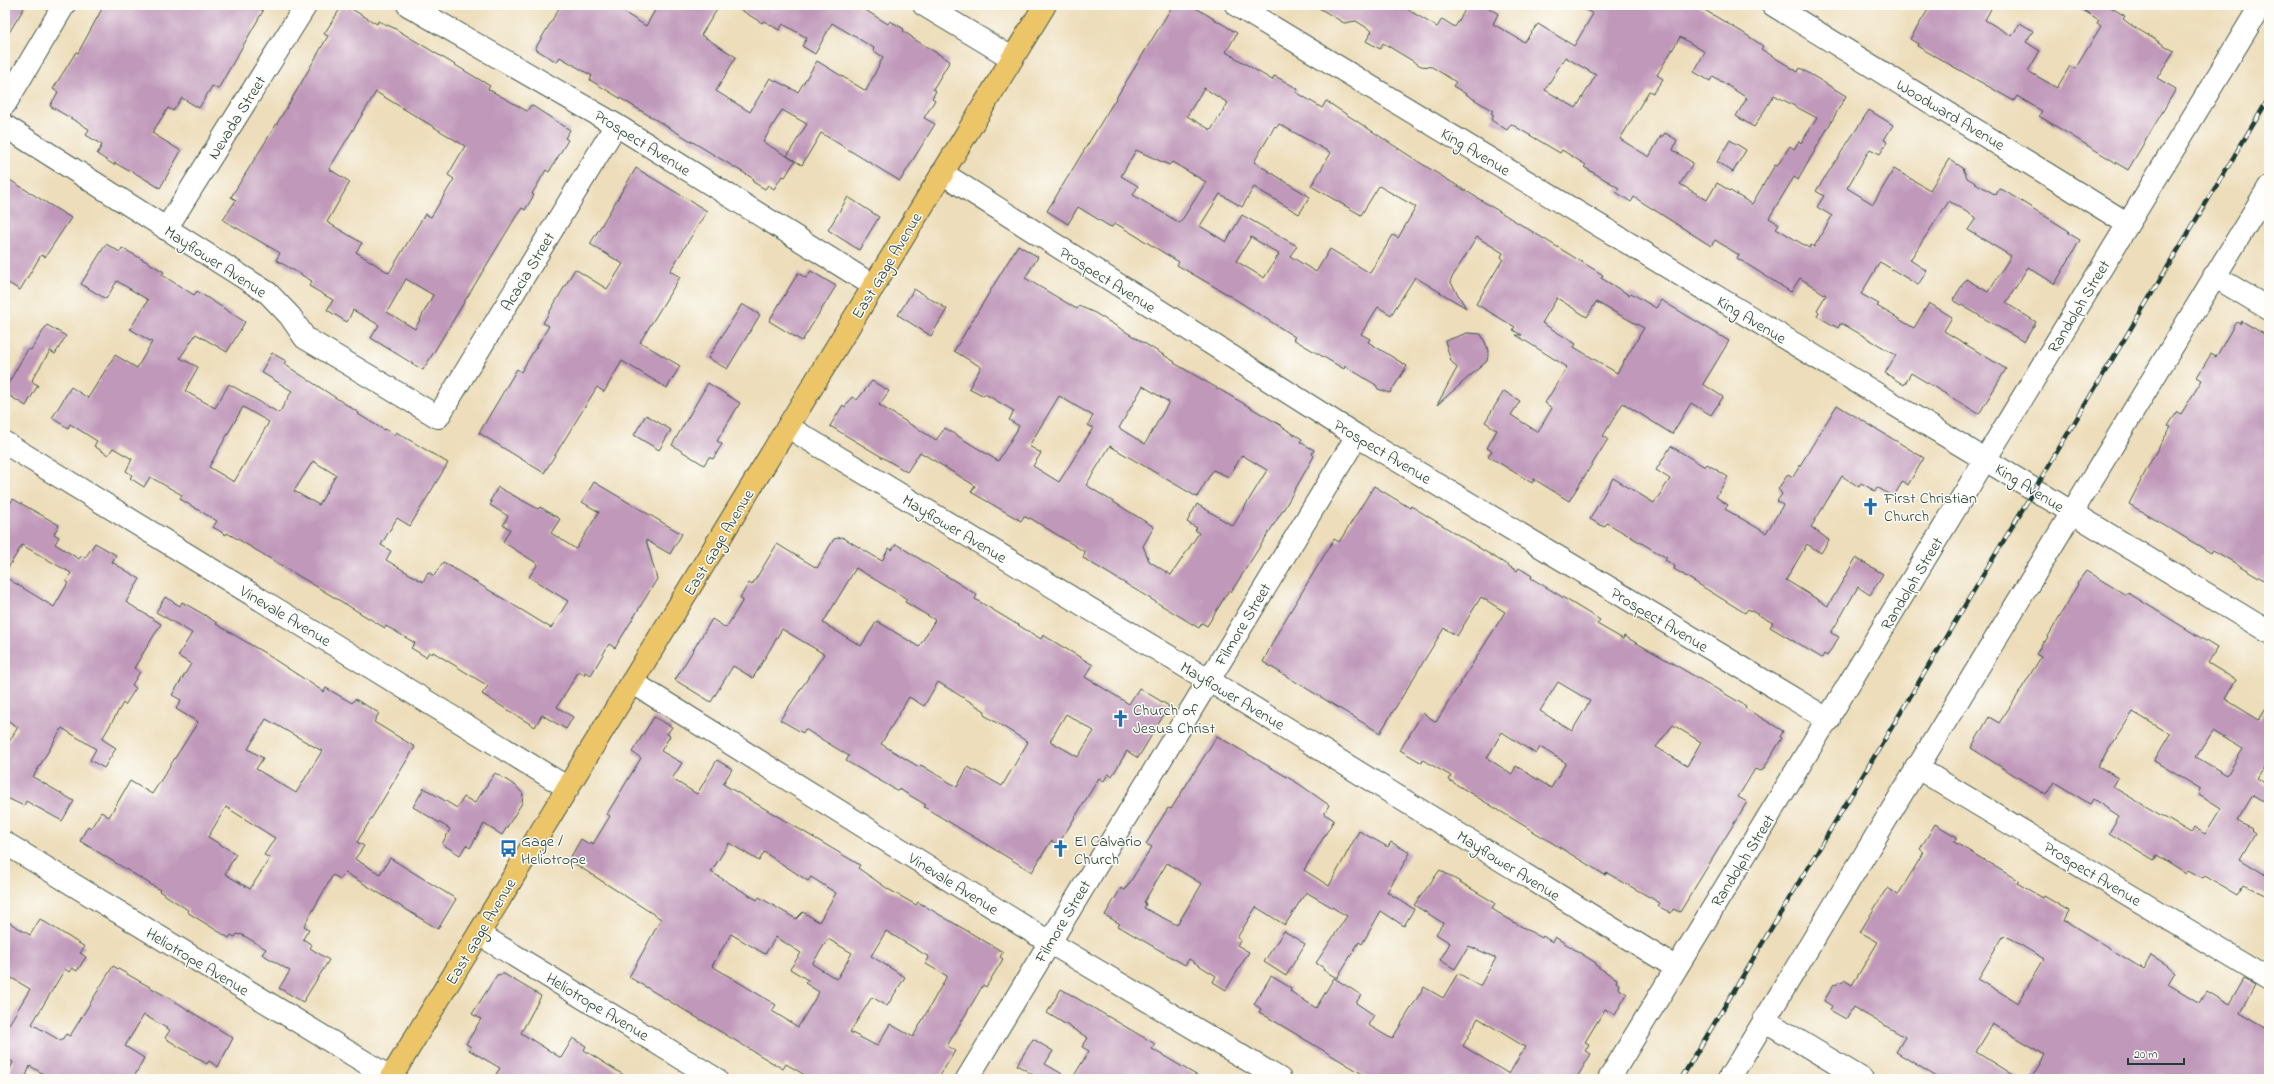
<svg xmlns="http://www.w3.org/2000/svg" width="2274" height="1084" viewBox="0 0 2274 1084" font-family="'Indie Flower',sans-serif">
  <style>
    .building { fill: #c098ba; fill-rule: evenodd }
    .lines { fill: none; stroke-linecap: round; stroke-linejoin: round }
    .minor-casing { stroke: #3e5548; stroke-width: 24 }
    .major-casing { stroke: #3e5548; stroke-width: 24 }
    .minor { stroke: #fff; stroke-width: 22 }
    .major { stroke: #edc569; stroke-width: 22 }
    .rail-casing { stroke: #1f3d34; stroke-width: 4.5 }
    .rail { stroke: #fdfcf7; stroke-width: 3; stroke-dasharray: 9; stroke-linecap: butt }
    .labels { text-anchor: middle; stroke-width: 3; stroke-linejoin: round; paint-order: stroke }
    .street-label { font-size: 16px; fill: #1f3d34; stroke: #fdfcf7 }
    .poi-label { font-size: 16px; fill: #1f3d34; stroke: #fdfcf7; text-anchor: start }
  </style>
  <rect width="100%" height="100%" fill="#fdfcf7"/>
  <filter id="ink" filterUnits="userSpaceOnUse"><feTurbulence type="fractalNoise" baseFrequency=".025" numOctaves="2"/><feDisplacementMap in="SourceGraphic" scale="8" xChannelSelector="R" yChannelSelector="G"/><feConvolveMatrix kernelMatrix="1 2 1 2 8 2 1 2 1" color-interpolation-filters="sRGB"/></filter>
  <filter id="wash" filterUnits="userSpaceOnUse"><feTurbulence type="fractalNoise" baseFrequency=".012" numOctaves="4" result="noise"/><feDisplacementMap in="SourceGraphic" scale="16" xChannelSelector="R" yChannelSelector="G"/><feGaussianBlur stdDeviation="0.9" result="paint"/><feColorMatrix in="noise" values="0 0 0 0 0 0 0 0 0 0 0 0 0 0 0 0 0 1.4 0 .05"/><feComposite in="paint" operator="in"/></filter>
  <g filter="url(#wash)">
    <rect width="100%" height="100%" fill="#edddba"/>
    <g id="blocks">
      <path class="building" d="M5,5H26L5,39Z
        M104,5H254L263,11L218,89L212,86L199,108L182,98L173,111L168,108L152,133L181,151L160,188L130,170L129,171L115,163L114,165L97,154L102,145L86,135L89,129L50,106L58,92L53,89L76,52L78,53Z
        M561,5H612L646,26L658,5H720L701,35L736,57L716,91L750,112L770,78L798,92L817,61L866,91L883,57L873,50L874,48L832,23L815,54L802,46L807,38L783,24L779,30L764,21L762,23L733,5H857L888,24L890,21L904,29L903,31L912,37V38L950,61L933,89L936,91L932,98L935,100L924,118L935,124L900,181L821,133L802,165L787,156L807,124L782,110L763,142L795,161L785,177L782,176L774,189L768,185L765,189L753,182L754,179L590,80L592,76L560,57L557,62L535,49Z
        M1173,5H1191L1237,33L1226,52L1272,80L1274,76L1277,77L1298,89L1296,92L1322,108L1326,101L1422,164L1603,275L1601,278L1629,295L1631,293L1656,308L1661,300L1729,341L1703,384L1723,397L1711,415L1691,403L1672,434L1623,403L1603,436L1608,439L1569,501L1534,479L1532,483L1488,456L1492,451L1487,448L1497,430L1485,422L1504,391L1520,401L1511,415L1538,432L1552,408L1545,403L1567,367L1516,335H1522L1513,330L1515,327L1476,304L1503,259L1501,257L1503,253L1477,237L1450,281L1466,308L1415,277L1391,315L1378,307L1361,334L1370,339L1368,342L1407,366L1390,393L1378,389L1376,385L1345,366L1344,369L1293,339L1295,337L1227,294L1177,265L1179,262L1115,223L1112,227L1109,226L1078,207L1068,224L1047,211ZM1204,88L1228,103L1211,130L1187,116ZM1279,124L1331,153L1311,186L1361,215L1379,186L1416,207L1398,238L1393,235L1370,273L1330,249L1316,272L1290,256L1297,246L1242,215L1226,242L1200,226L1220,194L1242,207L1254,187L1299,214L1310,197L1254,162L1275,126L1277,127ZM1136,150L1169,165L1172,162L1206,182L1180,223L1133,195L1138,186L1121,176ZM1251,237L1279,254L1264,278L1236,261ZM1557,298L1587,317L1596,302L1644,328L1617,373L1574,347L1576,344L1542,323Z
        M1314,5H1400L1437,27L1442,19L1455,27L1468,5H1485L1498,14L1493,24L1524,42L1538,24L1574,46L1593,14L1578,5H1696L1742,32L1763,46L1761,49L1798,72L1800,68L1846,96L1798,180L1794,177L1769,218L1779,224L1776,228L1809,248L1811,245L1814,247L1832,216L1817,207L1824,196L1816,191L1869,110L1893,125L1884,140L1887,142L1880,154L1870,149L1847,188L1873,204L1894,169L1930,190L1949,159L1963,168L1967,178L1996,195L1999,189L2003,190L2069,231L2068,233L2080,240L2055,284L2028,267L2006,303L2036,322L2024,342L1953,300L1966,279L1988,292L2011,256L1968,230L1976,218L1949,201L1910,260L1927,271L1918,285L1880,262L1861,294L1879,304L1877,306L1914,328L1929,303L1952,317L1944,331L2006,369L1979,414L1911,373L1904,385L1885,373L1896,355L1843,324H1840L1838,328L1817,316L1819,312L1817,310L1826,295L1800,278L1791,292L1737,258L1739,255L1715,240L1711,246L1634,197L1631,202L1616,192L1619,188L1584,167L1586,165L1562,150L1560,153L1511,124L1507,130L1491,120L1494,115L1491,113L1493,111L1453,86L1456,82L1432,67L1421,66L1383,43L1380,49L1366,41L1372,31L1356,21L1344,23ZM1680,37L1705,52L1694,72L1710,81L1713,76L1747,98L1736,116L1754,127L1774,95L1817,118L1801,143L1799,141L1794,149L1790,146L1777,166L1775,165L1752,204L1717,183L1707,200L1680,184L1693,163L1673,150L1677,140L1665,133L1663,136H1661L1649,157L1620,139L1649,91L1653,93L1663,79L1657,75ZM1565,57L1596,75L1576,108L1545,90Z
        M1931,5H1993L1985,20L2012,36L2020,23L2033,31L2026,42L2040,51L2028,71L2057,88L2070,66L2075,69L2101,26L2097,23L2099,20L2075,5H2107L2125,16L2123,19L2131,25L2174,51L2157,78L2176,89L2128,170L2039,116L2042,111L2017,96L2014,101L1917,46L1918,44L1910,39Z
        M342,6L348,10L350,8L377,24L378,21L394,28L490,86L488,89L527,111L531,105L570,130L565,138L568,140L549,172L546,170L532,194L534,195L525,210L522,208L517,215L423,370L371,338L379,325L353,310L347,322L327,310L333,300L309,286L312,281L276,260L280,253L223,220L236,200L231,197L289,104L328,36L324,34ZM376,92L465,146L448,175L454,179L431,217L425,214L389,273L356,252L362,243L327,222L350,182L329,169ZM406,279L433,295L415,329L387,312Z
        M1730,140L1746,150L1733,172L1717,162Z
        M636,168L707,211L670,271L680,277L640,342L680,366L667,388L622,361L604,392L597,387L544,473L479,433L517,369L521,372L549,326L543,323L575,269L607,289L623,264L590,244Z
        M5,177L71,218L45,257L41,255L20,290L5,281Z
        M848,197L879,217L859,250L828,230Z
        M106,244L120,252L122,248L149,263L164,272L162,275L194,295L197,291L245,322L227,352L196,334L180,358L198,367L185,391L215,408L229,384L279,413L292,391L261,372L272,353L286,361L284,364L359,413L358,414L384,430L385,429L394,435L396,432L448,463L410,526L397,518L381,545L391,551L386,560L423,582L428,572L434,576L443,562L551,628L568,601L529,577L538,564L503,542L510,529L503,525L508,516L490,505L492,502L490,501L498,487L538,509L540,507L560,519L551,533L576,549L599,512L582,502L594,482L682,534L670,554L646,540L657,579L615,648L609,644L591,675L585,672L584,675L579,671L557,707L573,717L566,729L542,715L535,727L482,694L488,686L433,652L432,654L429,652L426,657L411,648L415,643L386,626L385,628L236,538L227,533L226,535L213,527L217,521L180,499L182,495L150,477L144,487L130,478L132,475L126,471L132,459L113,448L108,455L94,446L97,441L70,424L68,428L52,418L71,387L88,398L115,355L137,368L152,342L130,329L148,300L117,281L106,299L81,284ZM243,407L269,422L234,482L209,467ZM313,461L336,475L319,505L294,491Z
        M1018,245L1038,257L1025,278L1077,309L1079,306L1095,313L1175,362L1174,363L1282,426V427L1302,439L1300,442L1314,450L1312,454L1314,456L1285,507L1231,592L1229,590L1207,626L1202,623L1199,628L1083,558L1085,552L1030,518L1029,519L1024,516L1021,521L971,492L975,486L969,482L920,452L907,472L830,426L843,405L845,407L852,397L857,400L872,381L889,391L879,405L936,440L945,428L998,461L1017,430L1019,426L1009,420L1014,411L985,394L984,396L969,388L981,367L954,351ZM1143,386L1169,402L1145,444L1119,428ZM1059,396L1093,416L1088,425L1093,428L1059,482L1033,466L1041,453L1029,446ZM1110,446L1197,497L1213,470L1229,477L1242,455L1267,470L1233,526L1197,504L1187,522L1197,528L1195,530L1199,533L1171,575L1149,561L1143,546L1154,527L1086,485Z
        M811,271L836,286L802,341L769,321L798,273L806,278Z
        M914,289L947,309L931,336L898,315Z
        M742,304L760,315L727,369L708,358Z
        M2242,321L2269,337V533L2265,539L2269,541V583L2213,550L2211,553L2129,504L2154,455L2171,427L2168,426L2177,412L2181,414L2202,380L2197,377L2211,354L2216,357L2236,322L2240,324Z
        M47,325L66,336L55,354L50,351L33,378L32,382L38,385L26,406L5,393V389L28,349L31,350Z
        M1467,333L1481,334L1489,351L1487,361L1437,405L1457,368L1451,361L1445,341Z
        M708,383L740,403L717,441L722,444L713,459L709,457L704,465L672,445Z
        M1837,405L1924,458L1908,485L1903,481L1893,497L1877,487L1875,491L1861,483L1859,487L1842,476L1811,527L1829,540L1821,553L1807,544L1786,580L1828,606L1856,558L1883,574L1870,595L1858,587L1831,633L1839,637L1827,656L1824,654L1822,658L1770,627L1773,623L1748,609L1745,613L1674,569L1675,566L1665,560L1667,558L1607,523L1604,527L1590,519L1613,478L1654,503L1670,479L1656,470L1671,446L1705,467L1707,464L1728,477L1716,497L1728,505L1725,509L1766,533L1783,505L1777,501L1782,494L1778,489L1788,474L1793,477Z
        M646,415L671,430L659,450L634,435Z
        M1374,486L1410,508L1411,506L1517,571L1519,568L1532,576L1531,578L1600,620L1597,624L1623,639L1624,636L1665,659L1746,706L1745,708L1783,731L1780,737L1782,738L1763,770L1760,771L1755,769L1738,797L1747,802L1680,912L1673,909L1671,913L1658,906L1660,903L1607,873L1605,875L1449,780L1451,776L1423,760L1422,763L1400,750L1423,713L1436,722L1505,612L1481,597L1457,636L1444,628L1380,733L1263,662L1279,630L1334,539L1339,542ZM1558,682L1590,701L1572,731L1540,711ZM1673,725L1701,742L1687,766L1656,747ZM1502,732L1536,754L1540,747L1566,763L1551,788L1516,766L1512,774L1487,758Z
        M13,499L59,525L54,534L59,537L55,544L79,559L82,555L85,558L95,543L116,555L112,562L140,579L126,602L161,624L134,668L140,672L132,685L136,688L125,705L123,703L102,739L116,748L104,768L90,760L96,749L62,728L33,777L74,801L62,821L26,801L24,806L5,797V748L18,727L5,719V577L54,607L68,583L66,582L71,573L22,545L5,573V512Z
        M842,537L882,561L889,548L892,550L896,544L977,595L975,599L1041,639L1043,635L1093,665L1085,677L1129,704L1139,688L1169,706L1138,758L1127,751L1112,776L1108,774L1104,781L1099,778L1058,845L1051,841L1032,872L924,807L926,805L899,789L898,791L846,761L849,756L805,729L803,733L780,720L824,654L782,629L753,678L733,666L711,702L675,680L712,619L726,628L743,600L740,598L749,583L752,585L777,544L817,568L834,539ZM856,568L907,599L905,602L935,620L919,647L877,621L861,646L823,623ZM938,682L985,711L984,715L1028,742L1002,786L968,767L957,787L921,765L919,767L881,744L909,697L924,706ZM1066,714L1094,731L1078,757L1050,741Z
        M2086,571L2126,595L2127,593L2130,594L2217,648L2208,663L2236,680L2225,699L2259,720L2269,703V759L2257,778L2269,786V805L2253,795L2237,821L2252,829L2251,830L2255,833L2240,859L2269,877V897L2244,885L2237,895L2205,876L2203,878L2188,870L2186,873L2157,855L2154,860L2109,833L2119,816L2093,799L2090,804L2054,782L2046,795L1971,748L1989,717L1999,723L2014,701L2041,657L2036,654L2044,641L2045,642L2078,584L2077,583ZM2133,712L2170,734L2154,761L2201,789L2199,794L2221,808L2205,834L2194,827L2191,833L2113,787L2118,778L2098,766ZM2213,731L2243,749L2227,775L2196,757Z
        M165,597L180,606L182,602L203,614L217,623L216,624L263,652L324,692L326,688L352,703L355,699L379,713L374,722L415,747L357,842L364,846L355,859L380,874L390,858L456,899L438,929L346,873L340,879L333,875L304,926L309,929L303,939L312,945L310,948L329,960L303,1002L279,988L290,971L262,954L266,949L241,934L240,935L237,934L235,937L231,935L229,938L187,912L188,910L159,891L160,890L80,841L88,826L91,828L101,812L109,817L130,781L152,794L198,722L176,709L181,700L172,695L191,664L178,656L192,633L156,612ZM266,719L322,751L296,793L256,769L263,758L248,749ZM226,807L275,838L264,855L270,858L250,889L225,874L236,854L208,837Z
        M654,717L672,727L667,734L670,736L661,751L682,763L672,779L697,794L717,760L732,769L723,784L860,865L858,868L888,889L916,905L918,902L1003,952L1000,957L1003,959L986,987L983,985L947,1046L955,1051L938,1079H812L786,1064L783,1069L629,977L661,919L569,860L581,839L589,844L591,842L593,844L610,816L607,814L641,758L632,752ZM729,843L759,861L764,852L808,881L811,877L836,893L819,922L803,912L796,919L759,897L757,900L711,872ZM886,931L929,957L926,964L947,976L913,1037L890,1024L877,1046L850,1032L872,997L887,1006L905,977L871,956ZM731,934L765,954L776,937L801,953L790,969L808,980L805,983L819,992L798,1027L772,1011L776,1005L712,966ZM828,939L852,953L837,979L812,964Z
        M1217,736L1299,784L1329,805L1324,814L1334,820L1304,870L1329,886L1359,831L1388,847L1391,842L1410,853L1387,892L1414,909L1404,926L1381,911L1362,944L1359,942L1337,978L1323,970L1324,968L1316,963L1347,916L1306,892L1285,925L1256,907L1237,938L1241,940L1237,945L1249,952L1226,990L1213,982L1216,976L1189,959L1185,965L1118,926L1120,924L1105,915L1121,888L1125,890L1152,847L1146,844L1168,808L1171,809ZM1167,863L1202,884L1177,925L1144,908L1146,904L1144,902Z
        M495,773L516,786L523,794L522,803L502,835L484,824L470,848L466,845L460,855L442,844L450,829L413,807L424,788L457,808L464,797L475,803Z
        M1935,824L1957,837L1954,842L2019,881L2017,883L2043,898L2044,896L2069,911L2064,920L2143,969L2151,955L2167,965L2175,972L2168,984L2199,1003L2206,991L2229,1005L2244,979L2255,985L2240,1012L2269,1029V1079H2032L2046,1055L1993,1024L1976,1052L2019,1079H1940L1896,1052L1905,1037L1853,1007L1846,1019L1830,1010L1832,1006L1824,1001L1834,984L1836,985L1839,981L1842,983L1844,980L1852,985L1878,942L1860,932L1885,891L1888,888L1898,895L1924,852L1920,849ZM2004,935L2044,959L2018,1003L1978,979Z
        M1440,870L1495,903L1492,909L1517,924L1542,938L1543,936L1552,942L1555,937L1596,963L1595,965L1617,979L1616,982L1619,984L1618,988L1627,994L1615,1015L1605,1009L1585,1042L1589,1044L1585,1051L1591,1054L1576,1079H1371L1259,1012L1261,1009L1254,1004L1271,976L1291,988L1290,991L1316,1008L1334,978L1361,995L1356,1003L1374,1015L1368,1025L1392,1039L1424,987L1443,998L1458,973L1480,986L1496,958L1469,946L1455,969L1440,960L1450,943L1436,934L1443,923L1414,905ZM1478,1018L1525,1047L1509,1074L1463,1046Z
        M40,919L85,947L80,953L86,957L77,971L72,968L69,972L65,969L32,1024L61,1041L66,1034L70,1036L113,966L176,1002L233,1038L218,1067L209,1061L207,1064L165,1038L170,1030L144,1015L125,1046L144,1058L133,1079H52L30,1066L25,1079H6L13,1062L5,1057V1031L30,989L5,974V920L30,935Z
        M1284,931L1305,944L1286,976L1264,962Z
        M504,974L541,996L521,1033L561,1058L573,1038L586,1046L584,1050L630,1079H493L500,1068L469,1050L471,1047L466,1044L481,1019L472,1014L497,975Z
        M1061,989L1155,1044L1152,1049L1203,1079H1072L1089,1051L1082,1047L1088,1038L1047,1013Z
        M1033,1039L1053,1051L1045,1064L1071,1079H1040L1017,1065Z"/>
    </g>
  </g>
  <g filter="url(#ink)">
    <use href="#blocks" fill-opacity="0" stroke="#3e5548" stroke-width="1"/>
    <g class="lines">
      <defs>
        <path id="minor" d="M408,5L616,125L874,286
          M924,5L1012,58
          M1236,5L2269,632
          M1773,5L2128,224
          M5,104L64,5
          M5,126L268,293L290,316L305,338L438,417L616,125
          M942,173L1357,436L1829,720
          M166,229L306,5
          M2214,276L2269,309
          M788,427L1208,680L1675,967
          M5,443L568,788
          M632,682L1049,942L1280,1079
          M1916,767L2269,979
          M5,843L391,1078
          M479,934L716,1079
          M1764,1020L1862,1079
          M967,1079L1357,436
          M1609,1079L2261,5
          M1729,1079L2269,187"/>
        <path id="major" d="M390,1079L1045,5"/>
      </defs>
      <use href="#minor" class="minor-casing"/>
      <use href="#major" class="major-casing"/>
      <use href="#minor" class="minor"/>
      <use href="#major" class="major"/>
      <defs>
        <path id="rail" d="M1681,1079L2269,98"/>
      </defs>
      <use href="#rail" class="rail-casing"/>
      <use href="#rail" class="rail"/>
    </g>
  </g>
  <defs>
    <symbol id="church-bare" viewBox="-9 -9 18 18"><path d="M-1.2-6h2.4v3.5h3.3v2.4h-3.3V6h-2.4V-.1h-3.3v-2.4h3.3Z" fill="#1f6fb2" stroke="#fdfcf7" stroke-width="2.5" paint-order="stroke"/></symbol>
    <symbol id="bus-bare" viewBox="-9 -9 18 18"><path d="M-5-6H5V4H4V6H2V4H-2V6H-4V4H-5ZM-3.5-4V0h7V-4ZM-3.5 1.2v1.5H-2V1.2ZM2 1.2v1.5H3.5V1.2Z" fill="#1f6fb2" stroke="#fdfcf7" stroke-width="2.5" paint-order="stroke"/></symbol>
  </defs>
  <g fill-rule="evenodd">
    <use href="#church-bare" x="1858" y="494" width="25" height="25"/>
    <use href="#church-bare" x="1108" y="706" width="25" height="25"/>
    <use href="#bus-bare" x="496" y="836" width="25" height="25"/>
    <use href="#church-bare" x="1048" y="836" width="25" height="25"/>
  </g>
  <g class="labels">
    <g class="street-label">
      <text transform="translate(1951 114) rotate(31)" y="6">Woodward Avenue</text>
      <text transform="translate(236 117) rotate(-58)" y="6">Nevada Street</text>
      <text transform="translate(643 142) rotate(32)" y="6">Prospect Avenue</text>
      <text transform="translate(1476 151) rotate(31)" y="6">King Avenue</text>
      <text transform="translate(216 261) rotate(33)" y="6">Mayflower Avenue</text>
      <text transform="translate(886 265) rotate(-59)" y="6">East Gage Avenue</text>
      <text transform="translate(527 271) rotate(-59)" y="6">Acacia Street</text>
      <text transform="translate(1108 279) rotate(32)" y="6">Prospect Avenue</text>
      <text transform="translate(2078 306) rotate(-59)" y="6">Randolph Street</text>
      <text transform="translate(1752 319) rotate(31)" y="6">King Avenue</text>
      <text transform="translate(1383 451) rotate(31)" y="6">Prospect Avenue</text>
      <text transform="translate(2030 487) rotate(32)" y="6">King Avenue</text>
      <text transform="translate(955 528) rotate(31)" y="6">Mayflower Avenue</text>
      <text transform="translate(718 542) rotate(-59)" y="6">East Gage Avenue</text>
      <text transform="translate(1911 583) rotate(-59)" y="6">Randolph Street</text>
      <text transform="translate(286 615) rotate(31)" y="6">Vinevale Avenue</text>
      <text transform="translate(1660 619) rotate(31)" y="6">Prospect Avenue</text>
      <text transform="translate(1242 624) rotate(-59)" y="6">Filmore Street</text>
      <text transform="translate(1233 695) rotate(31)" y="6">Mayflower Avenue</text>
      <text transform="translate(1742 860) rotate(-58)" y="6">Randolph Street</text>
      <text transform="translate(1509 865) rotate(32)" y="6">Mayflower Avenue</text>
      <text transform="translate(2093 873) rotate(31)" y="6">Prospect Avenue</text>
      <text transform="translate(954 883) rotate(32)" y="6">Vinevale Avenue</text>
      <text transform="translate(1062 921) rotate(-59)" y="6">Filmore Street</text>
      <text transform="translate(480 931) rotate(-59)" y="6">East Gage Avenue</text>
      <text transform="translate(198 961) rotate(31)" y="6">Heliotrope Avenue</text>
      <text transform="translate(598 1006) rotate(31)" y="6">Heliotrope Avenue</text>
    </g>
    <g class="poi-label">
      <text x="1884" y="503">First Christian<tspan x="1884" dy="18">Church</tspan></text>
      <text x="1133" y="715">Church of<tspan x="1133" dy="18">Jesus Christ</tspan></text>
      <text x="521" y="846">Gage /<tspan x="521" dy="18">Heliotrope</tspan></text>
      <text x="1074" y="846">El Calvario<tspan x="1074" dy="18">Church</tspan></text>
    </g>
  </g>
  <rect width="2274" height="1084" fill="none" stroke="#fdfcf7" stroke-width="20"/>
  <path d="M2128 1058v6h56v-6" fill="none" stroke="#1f3d34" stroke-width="2"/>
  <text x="2134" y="1058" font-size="12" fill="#1f3d34" stroke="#fdfcf7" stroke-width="3" paint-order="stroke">20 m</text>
</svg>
